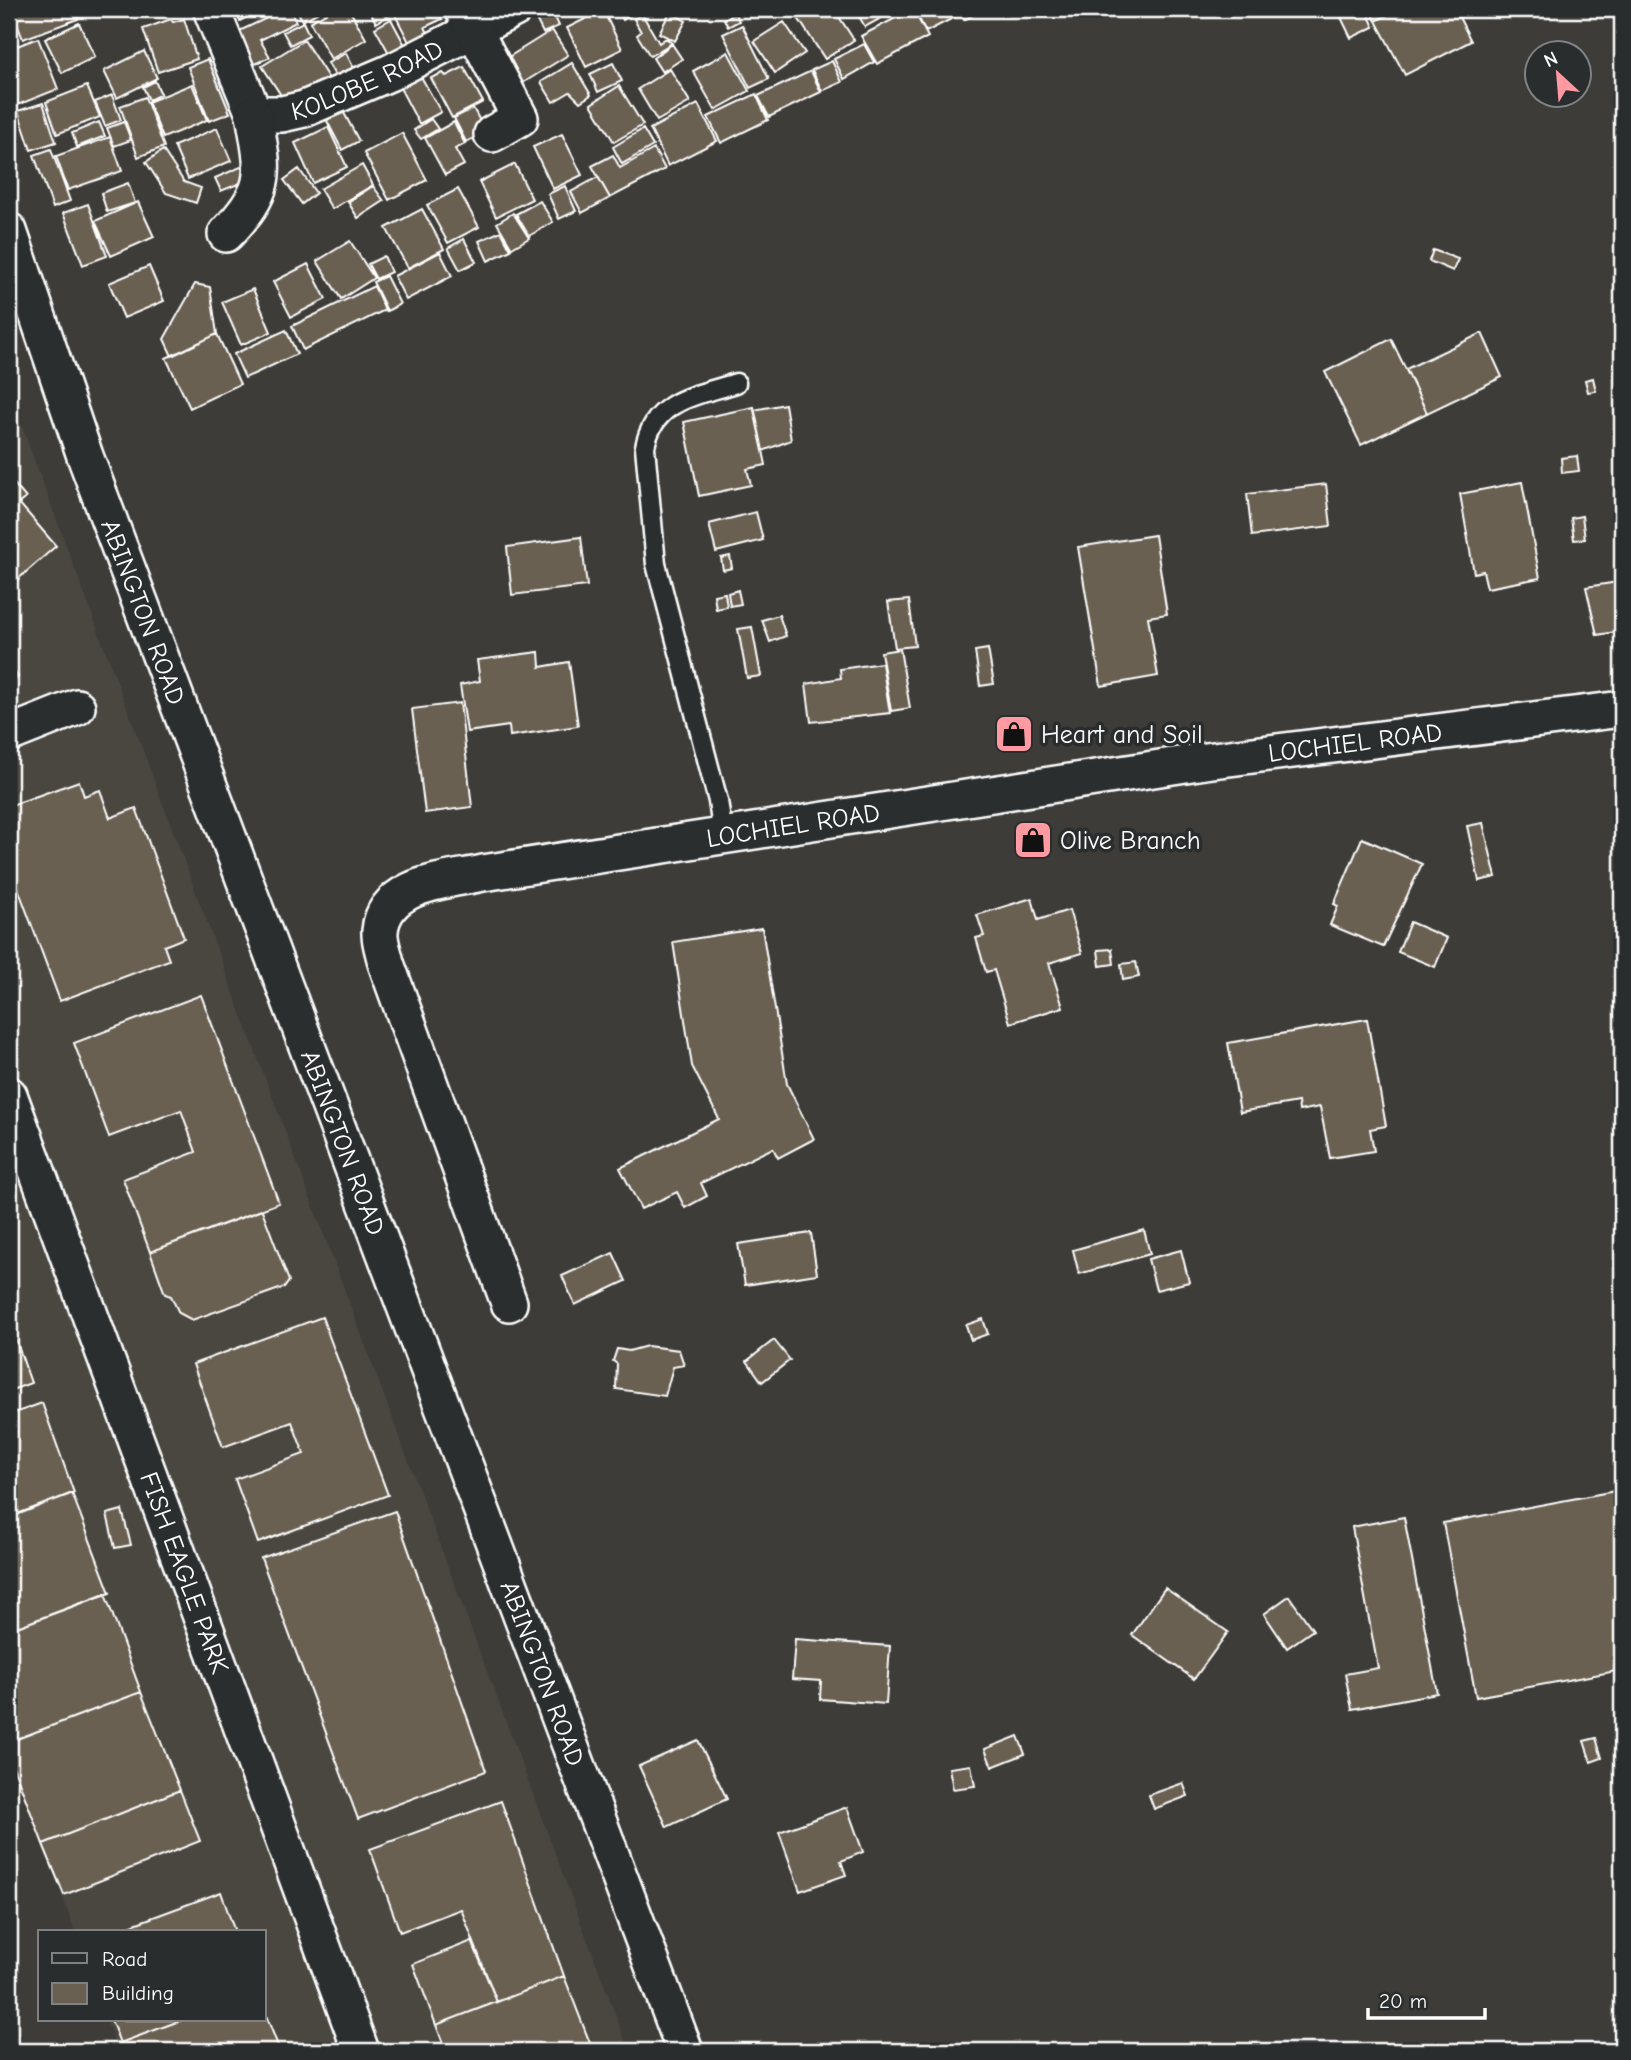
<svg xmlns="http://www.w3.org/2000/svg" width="1631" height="2060" viewBox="0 0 1631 2060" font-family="'Comic Neue',sans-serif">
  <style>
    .built { fill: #4a4740 }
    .building { fill: #6a6051; stroke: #fff; stroke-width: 2 }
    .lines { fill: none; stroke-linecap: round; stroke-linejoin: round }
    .lane-casing { stroke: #fff; stroke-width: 23 }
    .street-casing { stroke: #fff; stroke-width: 40 }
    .lane { stroke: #2a2d2e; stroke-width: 18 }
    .street { stroke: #2a2d2e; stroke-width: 35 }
    .labels { text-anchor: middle; stroke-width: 7; stroke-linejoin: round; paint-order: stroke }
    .street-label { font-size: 26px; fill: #fff; stroke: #2a2d2e }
    .poi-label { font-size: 26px; fill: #fff; stroke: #2a2d2e; text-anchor: start }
  </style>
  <rect width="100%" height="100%" fill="#3d3c38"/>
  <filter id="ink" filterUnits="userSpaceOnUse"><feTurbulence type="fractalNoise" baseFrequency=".0143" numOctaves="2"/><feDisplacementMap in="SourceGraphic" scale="14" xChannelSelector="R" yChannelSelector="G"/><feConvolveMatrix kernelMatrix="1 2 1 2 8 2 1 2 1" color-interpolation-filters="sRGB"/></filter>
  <g filter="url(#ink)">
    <path class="built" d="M19,419L629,2051H118L106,2020H264V1932H75L9,1750V428Z"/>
    <path class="building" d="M11,9H74L78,19L23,39Z
      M237,9H262L240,21L234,10Z
      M286,9H290L296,22L260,40L270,57L248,67L233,34Z
      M297,9H317L319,12L302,21Z
      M333,9H349L366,39L331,59L310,22Z
      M369,9H386L390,15L376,23Z
      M392,9H436L442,19L425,27L429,35L410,44Z
      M618,9H639L640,10L623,20Z
      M812,9H834L854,40L825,59L798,18Z
      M855,9H896V10L865,27Z
      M913,9L928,37L877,64L861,36Z
      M914,9H953L957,16L926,32Z
      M957,9H978L980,11L964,20Z
      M1337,9H1366L1374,27L1351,38Z
      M1369,9H1399L1376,21Z
      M1399,9H1455L1471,41L1405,75L1376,21Z
      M552,10L559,26L543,33L535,17Z
      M603,10L622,49L586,67L567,28Z
      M670,12L686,21L675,41L659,33Z
      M642,14L659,43L666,38L672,43L650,56L637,35L641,32L634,19Z
      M736,14L739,21L728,27L724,19Z
      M171,19L173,22L184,19L197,59L158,72L143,29Z
      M391,19L408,51L393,60L375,28Z
      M303,22L309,35L290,45L283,32Z
      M784,22L805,53L775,73L754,41Z
      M79,23L95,57L62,73L45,39Z
      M742,25L769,79L750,88L723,34Z
      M552,30L568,55L523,83L507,58Z
      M38,38L58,89L15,106L9,89V49Z
      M304,40L329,79L288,106L262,66Z
      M672,44L682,59L662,72L653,58Z
      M864,44L874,62L844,79L834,59Z
      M144,51L157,78L117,98L104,71Z
      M728,52L749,91L715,110L693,71Z
      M346,53L359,78L342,88L328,63Z
      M208,59L230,113L209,121L188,67Z
      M832,61L842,82L822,91L812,70Z
      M572,63L591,95L580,102L570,92L553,102L541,82Z
      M613,63L622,81L598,92L590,74Z
      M464,67L483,102L452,118L431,78L443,73L446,76Z
      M670,69L690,102L657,121L638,89Z
      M811,71L821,92L769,117L758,96Z
      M419,73L441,112L419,124L398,84Z
      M155,81L161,94L149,100L143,87Z
      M192,84L207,120L163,138L148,102Z
      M87,86L100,117L57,134L46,102Z
      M619,86L643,125L614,142L591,104Z
      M756,94L768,120L721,143L708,117Z
      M112,95L121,120L105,126L95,102Z
      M145,97L164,147L138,157L120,106Z
      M43,103L56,142L31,150L18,111Z
      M698,104L717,141L668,166L650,129Z
      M473,108L486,132L466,142L454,118Z
      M343,111L359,141L342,150L326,119Z
      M431,119L438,129L421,139L414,130Z
      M99,122L105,136L77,147L72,133Z
      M124,122L131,140L114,146L107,128Z
      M454,122L465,144L455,149L464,165L445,175L425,138Z
      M328,127L347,167L313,183L295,143Z
      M217,128L231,161L188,179L174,146Z
      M643,129L653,146L622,164L613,147Z
      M402,133L427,180L389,200L364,153Z
      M562,134L582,175L553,189L533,147Z
      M110,137L122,171L68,190L56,156Z
      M51,149L70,201L53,208L34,155Z
      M654,149L665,169L610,198L592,166L613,155L620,168Z
      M163,150L184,182L201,188L196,203L166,193L146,162Z
      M515,164L532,199L496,217L479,182Z
      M362,165L373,185L332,209L320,189Z
      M243,166L248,180L221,191L215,178Z
      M299,169L316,193L302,204L284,180Z
      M598,177L610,198L582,213L571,192Z
      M128,183L135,203L107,212L101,193Z
      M373,186L384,201L358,218L348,202Z
      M565,186L576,211L559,219L548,194Z
      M458,189L479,227L448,243L427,205Z
      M540,201L553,222L529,236L516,214Z
      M138,202L154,237L111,256L95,221Z
      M88,204L107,256L83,265L63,213Z
      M422,209L444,249L408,268L386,228Z
      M513,213L529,238L512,248L497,223Z
      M501,231L511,250L488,261L479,241Z
      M464,239L476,262L460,270L448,248Z
      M350,241L374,278L341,299L317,261Z
      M1433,250L1458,259L1453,271L1429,261Z
      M440,252L452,276L406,300L394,276Z
      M384,256L391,272L376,279L368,264Z
      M308,264L326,299L291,317L273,282Z
      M149,266L164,301L124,318L109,283Z
      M386,276L400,304L387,311L373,282Z
      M195,284L210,287L217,334L172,356L164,339Z
      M374,286L385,310L303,350L292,326Z
      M253,289L271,332L241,345L222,302Z
      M286,330L297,354L245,378L234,354Z
      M1482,333L1502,377L1427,413L1406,369Z
      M217,334L240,384L190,408L166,358Z
      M1391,339L1427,413L1361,445L1325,372Z
      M1593,378L1596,391L1588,392L1585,380Z
      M785,404L791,440L763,451L754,410Z
      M754,407L766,465L747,469L751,485L699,496L684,422Z
      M1577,456L1579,471L1562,473L1561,458Z
      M9,478L26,498L19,503L56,546L9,587Z
      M1522,482L1540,578L1487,588L1483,571L1474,573L1460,494Z
      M1326,484L1331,526L1252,536L1247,494Z
      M756,512L763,540L716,552L709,524Z
      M1582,516L1585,539L1574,540L1571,518Z
      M1155,535L1167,614L1148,617L1158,676L1101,686L1078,547Z
      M581,537L587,586L512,595L507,547Z
      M730,556L732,568L723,570L721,558Z
      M1618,582L1622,631L1597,635L1586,587Z
      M738,590L741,604L730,606L728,593Z
      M725,593L727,607L716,609L714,595Z
      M909,600L915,646L895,648L888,602Z
      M779,615L786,636L770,642L762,620Z
      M752,627L761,676L747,678L738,629Z
      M900,649L910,708L891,711L881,652Z
      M988,649L994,684L980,686L975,651Z
      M539,652L540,667L569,662L578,726L510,736L509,726L467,732L460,685L480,681L477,660Z
      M9,663L18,677L9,684Z
      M882,663L890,713L811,722L806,684L841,678L840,669Z
      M460,703L472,807L425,813L412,709Z
      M79,781L84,796L100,790L110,818L136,808L184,938L164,946L169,960L60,1001L9,864V829L13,827L9,806Z
      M1483,823L1496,877L1479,881L1467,826Z
      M1362,838L1422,864L1383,947L1330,925L1338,906L1334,904Z
      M1032,898L1038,920L1069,910L1082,953L1049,963L1063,1007L1010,1023L994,970L986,972L976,938L984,936L977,915Z
      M1410,922L1447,938L1435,967L1398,952Z
      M762,928L787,1084L814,1139L778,1158L773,1148L701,1183L707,1196L685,1208L677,1192L641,1209L620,1168L719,1119L692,1066L673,942Z
      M1112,949L1114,964L1100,966L1098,950Z
      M1136,962L1139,977L1123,980L1121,964Z
      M201,995L279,1203L150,1252L123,1179L196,1152L181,1110L109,1137L74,1043Z
      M1367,1019L1386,1126L1370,1129L1374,1151L1330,1158L1320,1107L1299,1111L1298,1102L1240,1112L1228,1043Z
      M262,1210L289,1281L285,1287L192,1320L179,1313L171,1296L165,1294L150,1252Z
      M1144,1230L1150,1254L1079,1274L1073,1250Z
      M811,1233L817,1274L745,1285L738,1244Z
      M1181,1250L1189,1282L1156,1290L1148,1259Z
      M613,1253L626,1281L575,1305L562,1276Z
      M322,1317L388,1495L258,1543L235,1479L304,1454L292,1422L223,1447L193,1364Z
      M983,1319L988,1334L971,1340L966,1325Z
      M10,1323L31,1383L9,1391V1324Z
      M774,1340L790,1360L762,1382L747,1361Z
      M647,1346L679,1350L684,1365L673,1367L665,1396L616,1389L617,1364L613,1361L617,1349L629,1351Z
      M42,1403L74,1493L9,1517V1415Z
      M1615,1491L1622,1532V1670L1476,1697L1443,1523Z
      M72,1493L110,1593L9,1630V1518Z
      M122,1510L131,1545L115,1548L107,1514Z
      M395,1511L486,1771L358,1819L261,1558Z
      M1404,1517L1437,1693L1352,1709L1345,1674L1378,1668L1352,1527Z
      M1165,1588L1228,1632L1194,1679L1132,1635Z
      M105,1594L141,1692L9,1742V1630Z
      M1289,1596L1313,1630L1287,1648L1264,1614Z
      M795,1639L890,1646L886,1704L820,1699L821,1681L792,1679Z
      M141,1692L180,1790L43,1844L9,1756V1742Z
      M1018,1736L1025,1754L992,1767L985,1749Z
      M1596,1738L1602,1758L1591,1762L1584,1741Z
      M698,1740L727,1799L667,1827L639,1766Z
      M971,1765L975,1786L953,1789L949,1768Z
      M1183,1783L1188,1796L1154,1809L1149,1795Z
      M180,1790L200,1841L64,1895L43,1844Z
      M501,1801L564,1976L497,2002L461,1909L400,1932L370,1849Z
      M847,1807L863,1852L841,1861L846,1875L800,1891L779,1832Z
      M221,1892L235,1932H113Z
      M472,1941L497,2002L436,2025L413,1964Z
      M564,1976L593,2051H446L436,2025Z
      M264,2010L280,2051H123L120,2043L182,2020H264Z
      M111,2020H182L120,2043Z"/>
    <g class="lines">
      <defs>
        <path id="lane" d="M723,836L718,801L656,564L645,447C654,399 696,396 736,383"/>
        <g id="street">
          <path id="s1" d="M211,9L254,114H282L304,109L389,73L514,9"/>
          <path d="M463,9L520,118L492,134"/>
          <path id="s2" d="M9,231L85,456L685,2051"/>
          <path d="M226,234C271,187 264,173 254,114"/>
          <path d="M9,734L77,707"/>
          <path id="s3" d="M9,1095L361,2051"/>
          <path id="s4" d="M509,1303L386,963C384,953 379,941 380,931C384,883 447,881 483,873L1205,761L1622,709"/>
        </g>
      </defs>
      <use href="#lane" class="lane-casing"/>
      <use href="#street" class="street-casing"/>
      <use href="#lane" class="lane"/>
      <use href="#street" class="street"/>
    </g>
  </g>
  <defs>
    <symbol id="shop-square" viewBox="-11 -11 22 22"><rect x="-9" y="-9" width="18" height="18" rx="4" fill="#ff9aa2" stroke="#2a2d2e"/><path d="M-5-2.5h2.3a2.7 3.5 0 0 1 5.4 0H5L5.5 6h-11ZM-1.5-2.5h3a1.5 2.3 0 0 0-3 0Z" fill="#111"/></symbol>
  </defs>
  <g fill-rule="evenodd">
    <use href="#shop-square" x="992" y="712" width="44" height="44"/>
    <use href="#shop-square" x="1011" y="818" width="44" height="44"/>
  </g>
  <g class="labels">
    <g class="street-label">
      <text dy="9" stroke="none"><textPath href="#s1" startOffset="233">KOLOBE ROAD</textPath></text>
      <text dy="9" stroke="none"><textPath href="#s2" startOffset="404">ABINGTON ROAD</textPath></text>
      <text dy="9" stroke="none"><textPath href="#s4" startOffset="1404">LOCHIEL ROAD</textPath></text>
      <text dy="9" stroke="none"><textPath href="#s4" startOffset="836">LOCHIEL ROAD</textPath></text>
      <text dy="9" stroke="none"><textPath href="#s2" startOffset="971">ABINGTON ROAD</textPath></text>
      <text dy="9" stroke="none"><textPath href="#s3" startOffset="509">FISH EAGLE PARK</textPath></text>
      <text dy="9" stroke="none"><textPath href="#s2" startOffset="1538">ABINGTON ROAD</textPath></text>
    </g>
    <g class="poi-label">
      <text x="1041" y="743">Heart and Soil</text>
      <text x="1060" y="849">Olive Branch</text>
    </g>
  </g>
  <rect width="1631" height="2060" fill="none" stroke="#2a2d2e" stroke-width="35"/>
  <rect x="18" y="18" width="1596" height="2025" fill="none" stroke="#fff" stroke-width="2.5" filter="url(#ink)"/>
  <rect x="38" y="1930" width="228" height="91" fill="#2a2d2e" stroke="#7f8182" stroke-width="2"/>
  <rect x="52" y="1953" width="35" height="10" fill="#2a2d2e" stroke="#7f8182" stroke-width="2"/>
  <text x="102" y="1966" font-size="21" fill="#ffffff">Road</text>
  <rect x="52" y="1983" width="35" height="21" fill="#6a6051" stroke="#7f8182" stroke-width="2"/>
  <text x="102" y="2000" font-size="21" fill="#ffffff">Building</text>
  <g transform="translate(1558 74) rotate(334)"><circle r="33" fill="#2a2d2e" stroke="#7f8182" stroke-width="2"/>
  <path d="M0-5L12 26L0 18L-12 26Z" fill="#ff9aa2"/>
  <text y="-10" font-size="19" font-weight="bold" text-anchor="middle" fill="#ffffff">N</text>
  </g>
  <path d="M1368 2008v10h117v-10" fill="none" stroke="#ffffff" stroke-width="3.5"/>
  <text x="1379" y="2008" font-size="21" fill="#ffffff" stroke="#2a2d2e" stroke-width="5" paint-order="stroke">20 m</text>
</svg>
